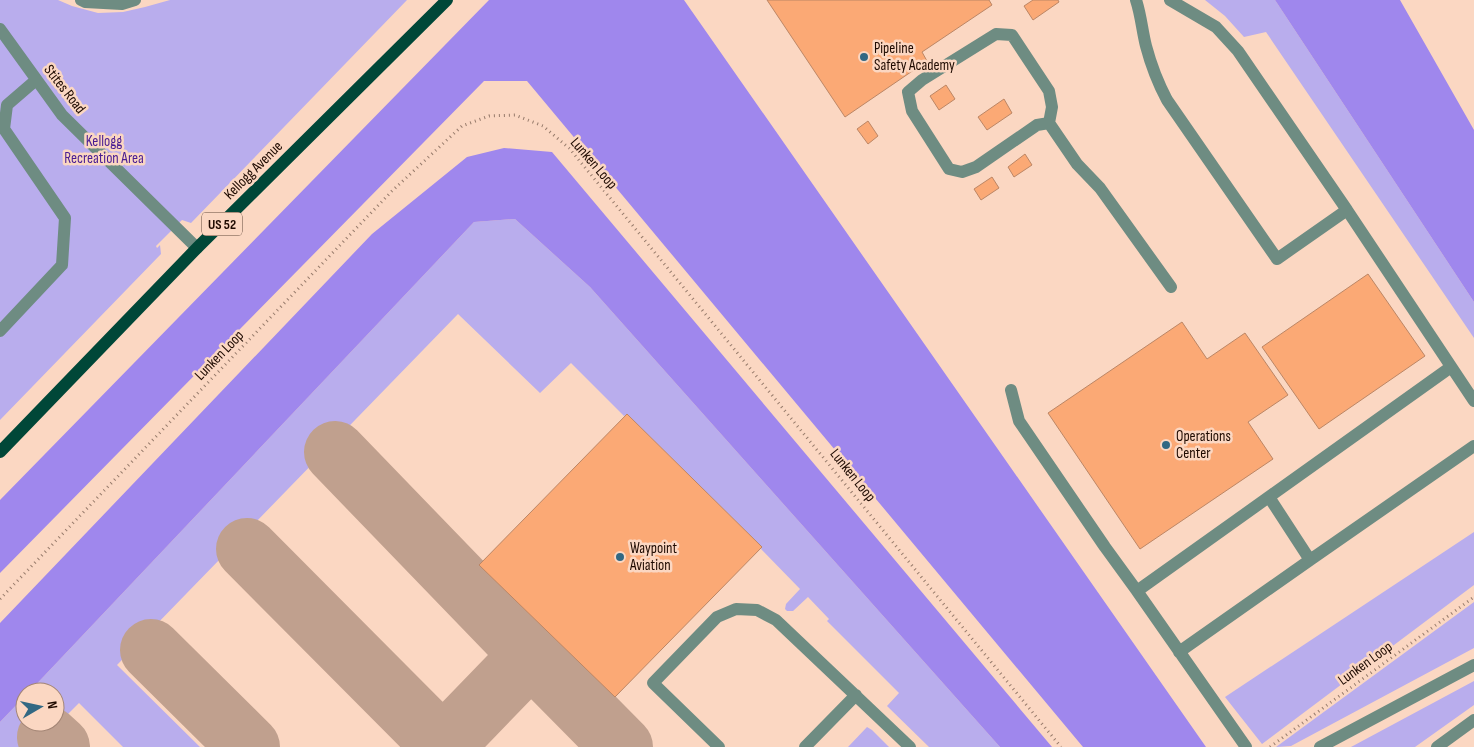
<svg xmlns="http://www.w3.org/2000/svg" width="1474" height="747" viewBox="0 0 1474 747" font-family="'Sofia Sans Condensed',sans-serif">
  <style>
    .green { fill: #b9aded }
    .forest { fill: #9f87ed }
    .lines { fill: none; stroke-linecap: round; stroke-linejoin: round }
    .taxiway { stroke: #c0a08e; stroke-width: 62 }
    .building { fill: #fba975; stroke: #bc8665 }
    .path { stroke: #977b6b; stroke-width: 3; stroke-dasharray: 1 4; stroke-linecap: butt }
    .minor { stroke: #6e8c82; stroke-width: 12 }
    .major { stroke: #004738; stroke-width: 12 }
    .poi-dot { fill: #326883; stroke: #fbd7c2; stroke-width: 2 }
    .labels { text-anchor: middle; stroke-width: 5; stroke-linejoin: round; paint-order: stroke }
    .shield { fill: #fbd7c2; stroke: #60483b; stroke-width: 1 }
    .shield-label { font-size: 14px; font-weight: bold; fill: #1e0a01 }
    .poi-label { font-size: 15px; fill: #1e0a01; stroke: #fbd7c2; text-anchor: start }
    .street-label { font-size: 15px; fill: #1e0a01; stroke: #fbd7c2 }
    .park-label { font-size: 15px; fill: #481b92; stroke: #fbd7c2 }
  </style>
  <rect width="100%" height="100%" fill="#fbd7c2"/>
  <path class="green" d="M0,0H58L72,6L98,13L123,12L145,7L170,0H407L191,223L182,220L156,246L157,248L160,245L161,254L0,420Z
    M1205,0H1275L1474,302V338L1266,32L1244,37L1225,16Z
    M515,219L590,287L1000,747H929L887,706L899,693L827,621L829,619L808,597L793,611H787L785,609L786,604L800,589L761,549L762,547L627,414L624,416L571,363L540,393L458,314L117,665L200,747H123L79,703L35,747H0V722L25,696V722H55V692H29L474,222Z
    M1474,532V585L1262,744L1225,697Z
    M1474,602V648L1291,746L1276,747Z
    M1474,681V705L1415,747H1351Z
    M867,727L872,730L889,747H848Z"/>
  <path class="forest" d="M489,0H684L1206,747H1083L527,81H484L0,573V500Z
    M1275,0H1400L1474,130V302Z
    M504,148L552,152L1052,747H1000L590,287L515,219L474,222L29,692H25V696L0,722V623L372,234L467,157Z"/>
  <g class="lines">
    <path class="taxiway" d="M335,452L531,655L622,747
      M247,549L443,746
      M151,650L249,747
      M48,737L59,747
      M442,747L531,655"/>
  </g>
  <path class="building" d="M767,0H989L992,5L922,52L927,61L845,117Z
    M1033,0H1058L1059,2L1033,20L1024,6Z
    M946,85L955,99L939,110L930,96Z
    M1004,99L1012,113L987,130L978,117Z
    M868,121L878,136L868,144L857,129Z
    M1025,154L1032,165L1014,177L1008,167Z
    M992,177L999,188L981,200L974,189Z
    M1368,274L1425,356L1319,429L1262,347Z
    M1182,322L1207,359L1245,333L1288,395L1248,422L1273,459L1140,549L1048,413Z
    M627,414L762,547L615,697L479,565Z"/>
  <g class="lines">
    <path class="path" d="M0,599L392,191L462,126L489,116L515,115L543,126L569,148L1061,747
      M1270,747L1474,597"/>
    <path class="minor" d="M81,0L85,2L122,4L135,0
      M1136,0C1141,15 1142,30 1146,46C1151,65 1158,83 1167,100L1277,259L1347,210L1238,51L1216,27L1170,0
      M0,29L62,115L197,248
      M1049,123L1037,125L976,167L962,172L949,169L912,111L908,92L922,80L996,34L1012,35L1049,91L1052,107L1049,123L1077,164L1100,188L1171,287
      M1347,210L1474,401
      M0,331L62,265L65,218L4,129L7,105L36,80
      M1011,390L1019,421L1105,547L1137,591L1451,367
      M1269,497L1310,560L1474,446
      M1137,591L1246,747
      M1179,652L1310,560
      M719,747L653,683L717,617L736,609L757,610L776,620L910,747
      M805,747L856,695
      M1320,747L1474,665
      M1437,747L1474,720"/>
    <path class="major" d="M0,452L197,248L447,0"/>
  </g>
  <g class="poi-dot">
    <circle cx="864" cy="57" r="5"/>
    <circle cx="1166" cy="445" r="5"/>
    <circle cx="620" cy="557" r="5"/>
  </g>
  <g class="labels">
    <rect class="shield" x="202" y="212.5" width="40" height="23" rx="4"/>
    <g class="shield-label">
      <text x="222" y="229">US 52</text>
    </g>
    <g class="poi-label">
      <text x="874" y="53">Pipeline<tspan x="874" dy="17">Safety Academy</tspan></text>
      <text x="1176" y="441">Operations<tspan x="1176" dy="17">Center</tspan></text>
      <text x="630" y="553">Waypoint<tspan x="630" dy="17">Aviation</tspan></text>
    </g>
    <g class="street-label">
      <text transform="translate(65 89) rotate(52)" y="5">Stites Road</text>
      <text transform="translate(594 163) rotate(49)" y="5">Lunken Loop</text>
      <text transform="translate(253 170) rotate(-45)" y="5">Kellogg Avenue</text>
      <text transform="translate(219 355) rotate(-46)" y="5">Lunken Loop</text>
      <text transform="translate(853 475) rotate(51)" y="5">Lunken Loop</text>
      <text transform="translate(1365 663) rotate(-36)" y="5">Lunken Loop</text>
    </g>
    <g class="park-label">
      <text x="104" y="146">Kellogg<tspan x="104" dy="17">Recreation Area</tspan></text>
    </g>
  </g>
  <g transform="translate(40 707) rotate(81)"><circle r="24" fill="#fbd7c2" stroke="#a38575"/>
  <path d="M0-4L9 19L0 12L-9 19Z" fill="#326883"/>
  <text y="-8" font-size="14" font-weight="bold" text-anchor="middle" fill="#1e0a01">N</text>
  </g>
</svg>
